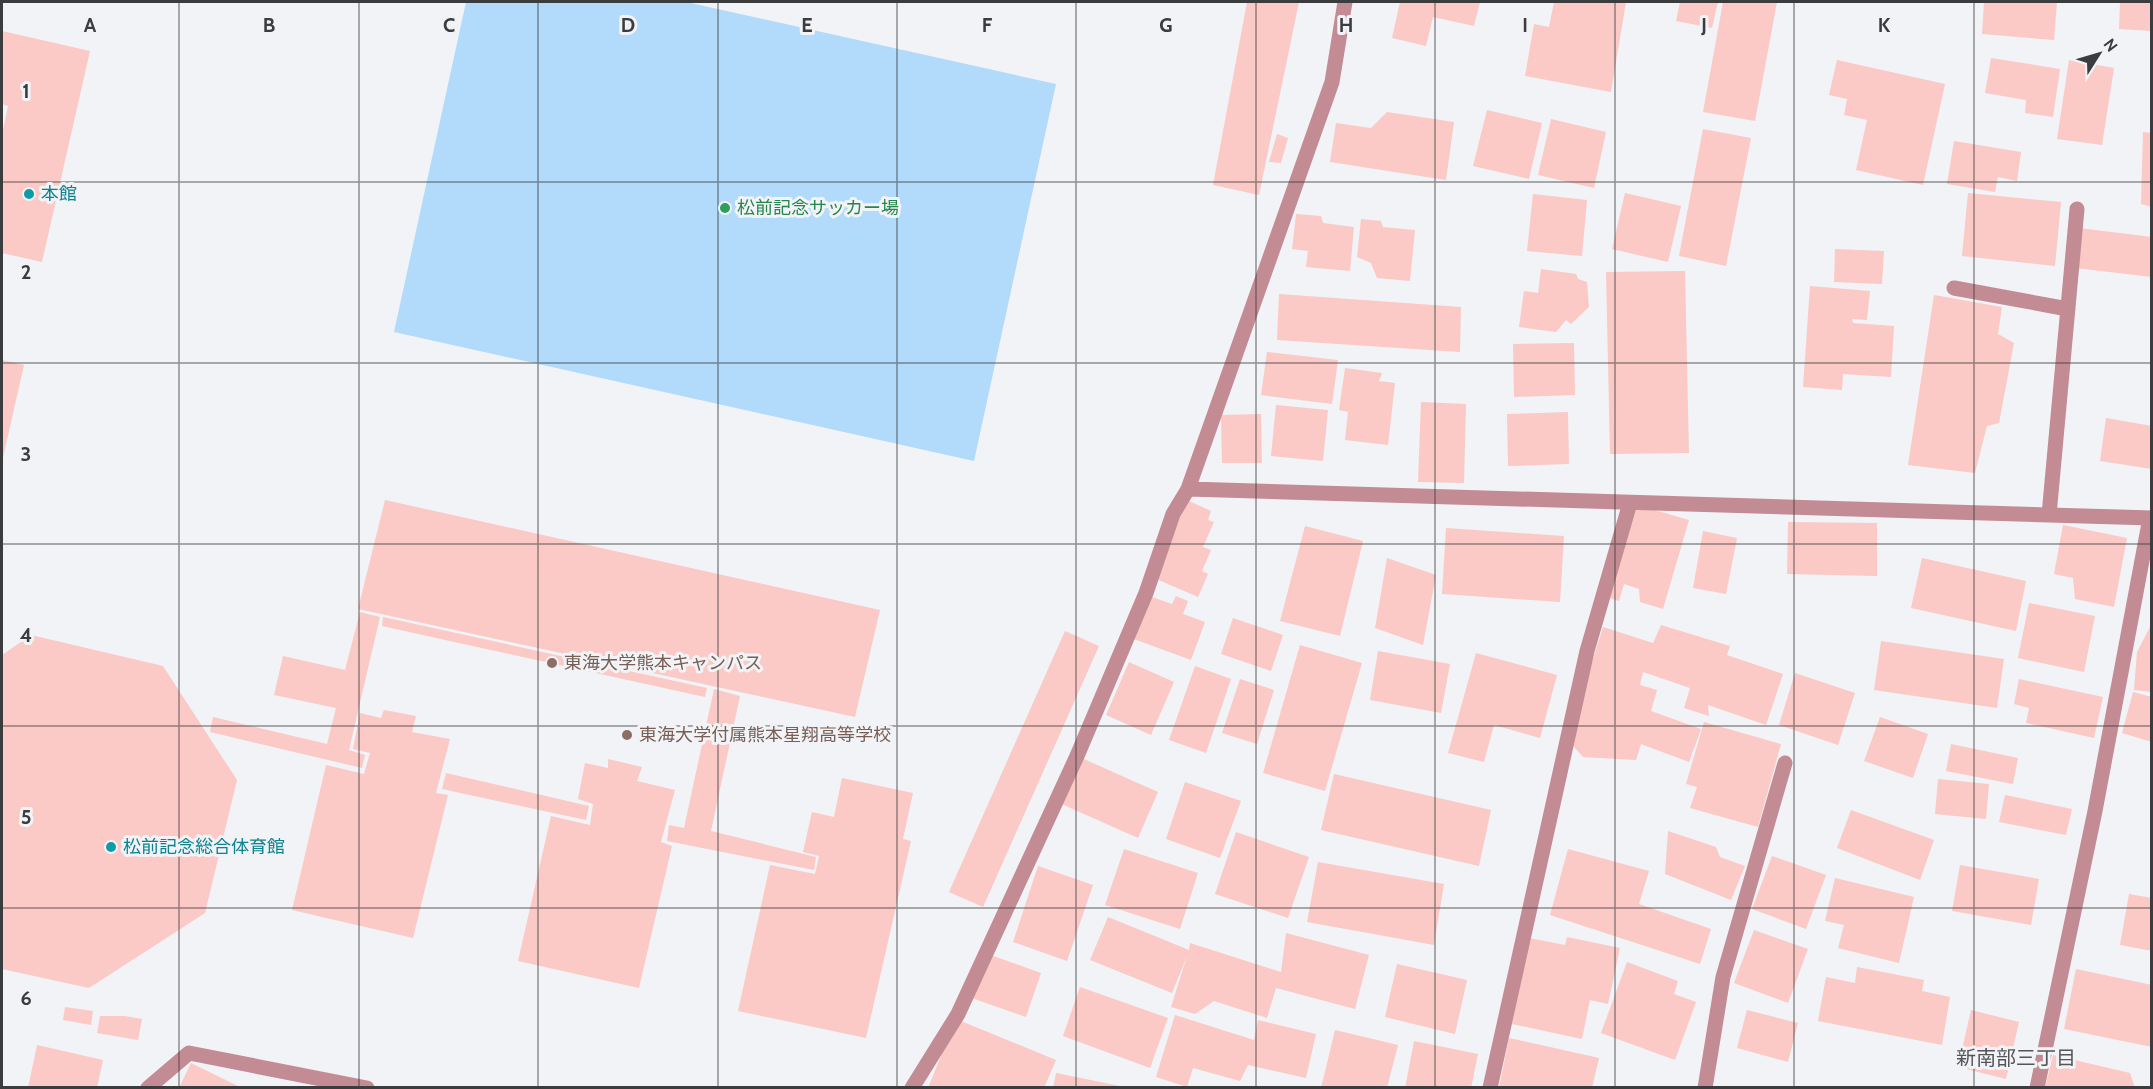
<svg xmlns="http://www.w3.org/2000/svg" width="2153" height="1089" viewBox="0 0 2153 1089" font-family="Cabin,'Noto Sans JP',sans-serif">
  <style>
    .green { fill: #b2dafa }
    .building { fill: #fbc9c6 }
    .lines { fill: none; stroke-linecap: round; stroke-linejoin: round }
    .minor { stroke: #c38b93; stroke-width: 15 }
    .grid { fill: none; stroke: #3b3c3d; stroke-width: 1.5; stroke-opacity: 0.55 }
    .culture-dot { fill: #0f9aa8; stroke: #f1f3f6; stroke-width: 2 }
    .leisure-dot { fill: #2e9e5b; stroke: #f1f3f6; stroke-width: 2 }
    .education-dot { fill: #8d6e63; stroke: #f1f3f6; stroke-width: 2 }
    .labels { text-anchor: middle; stroke-width: 6; stroke-linejoin: round; paint-order: stroke }
    .culture-label { font-size: 18px; fill: #0d838f; stroke: #f1f3f6; text-anchor: start }
    .leisure-label { font-size: 18px; fill: #27864d; stroke: #f1f3f6; text-anchor: start }
    .education-label { font-size: 18px; fill: #785e54; stroke: #f1f3f6; text-anchor: start }
    .neighbourhood-label { font-size: 20px; fill: #545658; stroke: #f1f3f6 }
    .grid-label { font-size: 20px; text-anchor: middle; font-weight: bold; fill: #3b3c3d; stroke: #f1f3f6; stroke-width: 6; stroke-linejoin: round; paint-order: stroke }
  </style>
  <rect width="100%" height="100%" fill="#f1f3f6"/>
  <path class="green" d="M466,2H686L1056,84L974,461L394,332Z"/>
  <path class="building" d="M1247,2H1299L1259,195L1213,185Z
    M1400,2H1480L1474,26L1433,17L1426,46L1392,38Z
    M1554,2H1626L1611,92L1525,76L1534,24L1549,27Z
    M1680,2H1718L1712,28L1676,21Z
    M1723,2H1777L1755,121L1703,112Z
    M1984,2H2057L2054,40L1982,34Z
    M2120,2H2152V31L2119,29Z
    M2,31L90,51L42,262L2,253V135L8,106L2,104Z
    M1991,58L2060,69L2053,117L2025,113L2026,100L1985,93Z
    M1837,60L1945,84L1923,185L1856,170L1867,120L1844,115L1847,99L1829,95Z
    M2069,60L2114,68L2102,145L2057,139Z
    M1487,110L1542,123L1529,179L1473,166Z
    M1387,112L1454,122L1446,180L1330,162L1336,123L1371,128Z
    M1551,119L1606,132L1594,188L1538,175Z
    M1703,129L1751,138L1726,266L1679,256Z
    M2143,132L2152,133V207L2141,204Z
    M1277,134L1288,138L1281,163L1269,162Z
    M1954,141L2021,152L2017,181L1998,177L1995,192L1947,184Z
    M1625,193L1681,206L1668,262L1612,249Z
    M1968,193L2061,202L2055,266L1962,256Z
    M1533,194L1587,200L1582,256L1527,251Z
    M1296,214L1321,216L1323,223L1354,227L1350,271L1306,267L1308,251L1292,249Z
    M1361,219L1381,221L1383,227L1415,230L1410,281L1377,278L1371,263L1357,257Z
    M2079,228L2152,237V277L2075,268Z
    M1835,249L1884,251L1882,284L1834,282Z
    M1541,269L1576,274L1578,279L1587,282L1589,307L1571,324L1566,320L1556,332L1519,327L1524,291L1538,293Z
    M1685,271L1689,453L1610,454L1606,272Z
    M1810,286L1870,291L1867,320L1852,319L1853,323L1894,326L1891,377L1843,374L1842,390L1803,387Z
    M1279,294L1461,307L1460,352L1277,340Z
    M1934,295L2002,307L1998,334L2014,343L1999,423L1987,426L1975,473L1908,465Z
    M1574,343L1575,395L1514,397L1513,344Z
    M1267,352L1338,360L1332,404L1261,395Z
    M2,360L24,365L2,462Z
    M1345,368L1382,373L1379,381L1395,383L1388,445L1345,440L1348,412L1339,410Z
    M1421,402L1466,404L1464,483L1418,482Z
    M1276,405L1328,410L1323,461L1271,456Z
    M1568,412L1569,464L1508,466L1507,414Z
    M1261,414L1262,463H1222L1221,415Z
    M2106,418L2152,426V469L2100,461Z
    M385,500L880,610L855,717L358,609Z
    M1187,500L1211,511L1208,520L1214,522L1203,547L1211,550L1202,571L1208,574L1198,597L1154,578Z
    M1630,503L1689,520L1663,609L1640,602L1639,589L1624,584L1619,601L1603,596Z
    M1788,522L1877,523V576L1787,574Z
    M2063,525L2127,538L2114,607L2075,599L2073,578L2054,574Z
    M1305,526L1363,541L1340,636L1280,621Z
    M1446,528L1564,536L1560,602L1442,594Z
    M1703,531L1737,538L1726,594L1693,588Z
    M1387,558L1436,575L1423,645L1375,628Z
    M1922,558L2026,581L2016,631L1911,608Z
    M1146,595L1172,604L1176,596L1188,601L1183,614L1205,622L1191,660L1131,638Z
    M2029,603L2095,616L2084,672L2018,658Z
    M360,612L380,617L349,750L365,755L362,768L210,732L213,717L327,744L336,708L274,695L283,656L345,670Z
    M383,617L707,688L705,697L382,626Z
    M1233,618L1283,635L1271,671L1221,654Z
    M2152,623V692L2134,690L2137,652Z
    M1661,625L1730,646L1727,655L1783,674L1766,725L1708,705L1709,716L1684,708L1690,688L1643,672L1640,685L1657,690L1651,711L1701,729L1689,762L1641,744L1636,760L1583,757L1568,740L1603,627L1653,643Z
    M1065,631L1099,646L983,907L949,892Z
    M31,635L163,666L237,780L205,913L89,988L2,969V655Z
    M1881,641L2004,659L1997,708L1874,690Z
    M1300,645L1362,663L1325,791L1263,773Z
    M1378,651L1450,664L1441,713L1370,700Z
    M1476,653L1557,675L1540,738L1494,725L1484,762L1448,753Z
    M1129,662L1174,682L1151,735L1106,715Z
    M1195,666L1231,679L1206,753L1169,740Z
    M1795,673L1855,693L1838,745L1779,725Z
    M1240,679L1274,690L1257,744L1222,733Z
    M2019,679L2103,697L2094,738L2026,723L2029,708L2014,704Z
    M714,689L740,696L711,831L816,857L814,870L667,841L669,825L684,828Z
    M2133,692L2152,697V742L2122,733Z
    M384,710L416,716L412,732L450,739L436,793L448,795L413,938L292,910L326,765L364,774L370,753L353,749L360,713L381,718Z
    M1880,717L1928,734L1913,778L1864,761Z
    M1704,722L1781,744L1758,827L1690,808L1697,787L1686,784Z
    M1951,744L2018,758L2013,784L1946,771Z
    M1077,756L1158,792L1138,838L1057,802Z
    M608,759L642,767L637,781L675,790L661,842L672,846L639,988L518,961L551,816L590,825L593,804L578,799L585,763L608,768Z
    M446,773L589,806L586,820L442,789Z
    M1334,774L1491,810L1479,866L1321,830Z
    M842,778L913,793L903,839L911,841L866,1038L738,1011L770,865L815,874L819,856L803,852L812,812L834,817Z
    M1938,779L1989,784L1986,819L1935,814Z
    M1185,782L1241,801L1220,858L1166,839Z
    M2005,795L2072,809L2066,835L1999,822Z
    M1851,810L1934,840L1920,880L1837,848Z
    M1668,831L1716,847L1720,857L1745,866L1731,900L1665,874Z
    M1236,832L1309,857L1288,918L1215,894Z
    M1124,849L1198,873L1180,929L1105,905Z
    M1568,849L1649,871L1639,904L1711,929L1700,964L1550,915Z
    M1772,856L1826,875L1806,929L1752,909Z
    M1318,862L1444,884L1434,945L1307,922Z
    M1960,865L2039,879L2031,925L1952,911Z
    M1038,866L1093,885L1067,961L1013,942Z
    M1835,878L1914,897L1899,963L1838,948L1844,925L1825,921Z
    M2129,894L2152,898V951L2120,945Z
    M1108,917L1189,950L1190,943L1281,972L1286,933L1369,955L1355,1009L1276,988L1267,1018L1214,1001L1195,1014L1171,1007L1187,956L1172,993L1090,960Z
    M1754,930L1808,949L1788,1003L1734,983Z
    M1567,937L1620,948L1608,1004L1590,1000L1582,1039L1512,1024L1529,938L1565,945Z
    M982,952L1041,973L1026,1017L966,996Z
    M1627,962L1678,981L1674,994L1696,1002L1675,1060L1601,1033Z
    M1397,964L1467,980L1455,1034L1385,1017Z
    M1857,967L1924,980L1922,991L1950,997L1942,1045L1818,1021L1826,977L1855,983Z
    M2076,969L2152,985V1047L2064,1029Z
    M1080,987L1168,1018L1150,1068L1063,1036Z
    M65,1007L93,1011L91,1025L63,1020Z
    M1747,1010L1798,1023L1788,1062L1737,1048Z
    M1971,1010L2019,1022L2006,1079L1958,1067Z
    M1175,1015L1254,1040L1258,1020L1316,1034L1306,1078L1248,1065L1240,1081L1193,1068L1187,1087L1156,1077Z
    M100,1016H125L142,1019L138,1040L97,1033Z
    M956,1019L1056,1060L1044,1088H928Z
    M1335,1030L1398,1045L1387,1088H1321Z
    M1509,1038L1599,1058L1592,1088H1499Z
    M1414,1041L1478,1054L1471,1088H1405Z
    M37,1045L103,1060L97,1088H28Z
    M2053,1055L2130,1073L2135,1088H2045Z
    M191,1063L242,1088H179Z
    M1056,1073L1120,1086V1088H1053Z"/>
  <g class="lines">
    <path class="minor" d="M1954,288L2068,309
      M1188,489L2152,518
      M2049,515L2077,209
      M148,1088L189,1053L367,1088
      M912,1088L958,1014L1077,756L1146,593L1173,514L1188,489L1332,82L1345,2
      M1490,1088L1587,651L1630,503
      M1705,1088L1723,977L1785,763
      M2037,1088L2095,811L2150,518"/>
  </g>
  <path class="grid" d="M179,2V1088M359,2V1088M538,2V1088M718,2V1088M897,2V1088M1076,2V1088M1256,2V1088M1435,2V1088M1615,2V1088M1794,2V1088M1974,2V1088M2,182H2152M2,363H2152M2,544H2152M2,726H2152M2,908H2152"/>
  <g class="culture-dot">
    <circle cx="29" cy="194" r="6"/>
    <circle cx="111" cy="847" r="6"/>
  </g>
  <circle class="leisure-dot" cx="725" cy="208" r="6"/>
  <g class="education-dot">
    <circle cx="552" cy="663" r="6"/>
    <circle cx="627" cy="735" r="6"/>
  </g>
  <g class="labels">
    <g class="culture-label">
      <text x="41" y="200">本館</text>
      <text x="123" y="853">松前記念総合体育館</text>
    </g>
    <g class="leisure-label">
      <text x="737" y="214">松前記念サッカー場</text>
    </g>
    <g class="education-label">
      <text x="564" y="669">東海大学熊本キャンパス</text>
      <text x="639" y="741">東海大学付属熊本星翔高等学校</text>
    </g>
    <g class="neighbourhood-label">
      <text x="2016" y="1065">新南部三丁目</text>
    </g>
  </g>
  <g class="grid-label">
    <text x="90" y="32">A</text>
    <text x="269" y="32">B</text>
    <text x="449" y="32">C</text>
    <text x="628" y="32">D</text>
    <text x="807" y="32">E</text>
    <text x="987" y="32">F</text>
    <text x="1166" y="32">G</text>
    <text x="1346" y="32">H</text>
    <text x="1525" y="32">I</text>
    <text x="1704" y="32">J</text>
    <text x="1884" y="32">K</text>
    <text x="26" y="98">1</text>
    <text x="26" y="279">2</text>
    <text x="26" y="461">3</text>
    <text x="26" y="642">4</text>
    <text x="26" y="824">5</text>
    <text x="26" y="1005">6</text>
  </g>
  <rect width="2153" height="1089" fill="none" stroke="#3b3c3d" stroke-width="6"/>
  <g transform="translate(2099 54) rotate(53)" stroke="#f1f3f6" stroke-width="4.5" paint-order="stroke">
  <path d="M0-4.5L10 22L0 15L-10 22Z" fill="#3b3c3d"/>
  <text y="-9" font-size="16" font-weight="bold" text-anchor="middle" fill="#3b3c3d">N</text>
  </g>
</svg>
